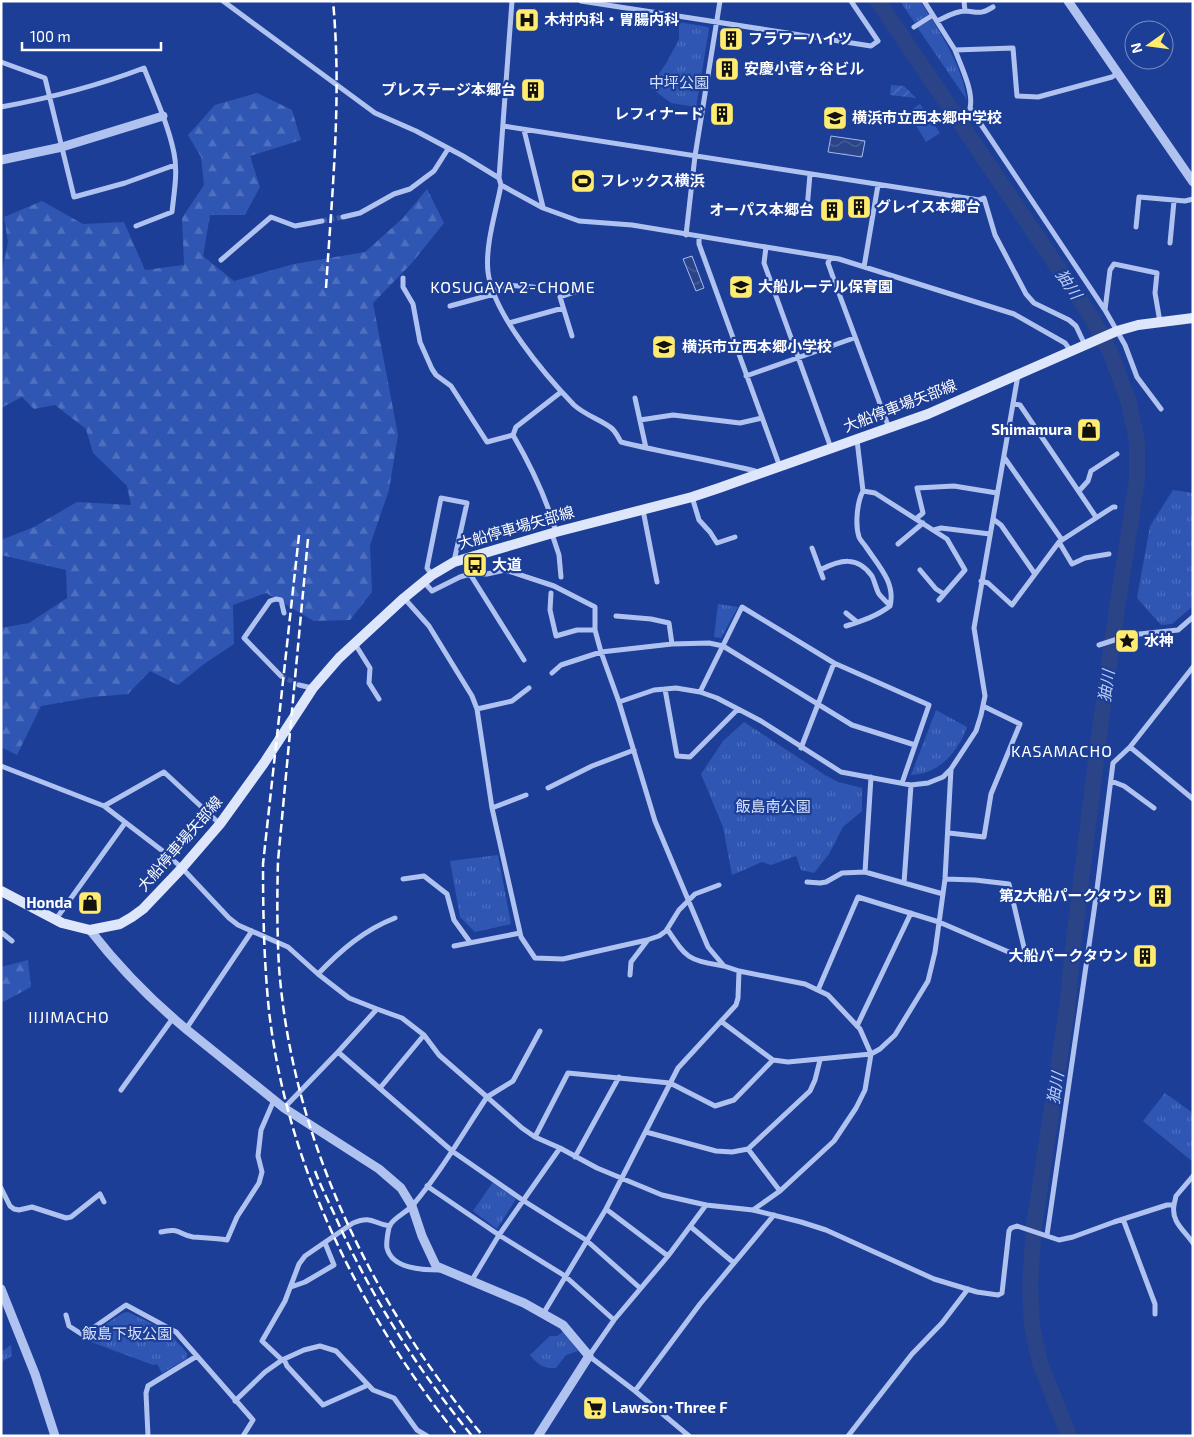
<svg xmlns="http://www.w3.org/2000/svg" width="1194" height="1437" viewBox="0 0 1194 1437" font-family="'Exo 2','Noto Sans JP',sans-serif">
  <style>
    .forest { fill: url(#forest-firs) }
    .park { fill: url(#park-tufts) }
    .garden { fill: url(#garden-furrows) }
    .pitch { fill: #3056b4 }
    .water { fill: url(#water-waves); stroke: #a3bbf2 }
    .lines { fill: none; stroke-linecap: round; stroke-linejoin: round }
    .river { stroke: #2b4487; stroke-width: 16 }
    .minor-tunnel { stroke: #3e5ba7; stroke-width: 5; stroke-dasharray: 5 2.5; stroke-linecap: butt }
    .minor { stroke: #b0c3f0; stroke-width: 5 }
    .tertiary { stroke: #b0c3f0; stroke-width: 9 }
    .secondary { stroke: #dde6fb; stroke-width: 10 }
    .rail { stroke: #fff; stroke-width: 2.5; stroke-dasharray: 9 4; stroke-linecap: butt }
    .labels { text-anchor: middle; stroke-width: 4.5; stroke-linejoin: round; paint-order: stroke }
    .poi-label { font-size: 15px; font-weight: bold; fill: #fff; stroke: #1c3e97; text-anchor: start }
    .park-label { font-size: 15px; fill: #d6e1fb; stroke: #1c3e97 }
    .street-label { font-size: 15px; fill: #fff; stroke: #1c3e97 }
    .water-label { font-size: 16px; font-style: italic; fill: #bccef6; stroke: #1c3e97 }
    .neighbourhood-label { font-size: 16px; letter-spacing: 1px; fill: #fff; stroke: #1c3e97 }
  </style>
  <defs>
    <pattern id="forest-firs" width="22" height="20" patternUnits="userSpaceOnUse" patternTransform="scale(1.25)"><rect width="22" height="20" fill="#3056b4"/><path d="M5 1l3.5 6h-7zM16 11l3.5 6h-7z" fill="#4f6fbf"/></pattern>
    <pattern id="park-tufts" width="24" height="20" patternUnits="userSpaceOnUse" patternTransform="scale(1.25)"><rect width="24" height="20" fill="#3056b4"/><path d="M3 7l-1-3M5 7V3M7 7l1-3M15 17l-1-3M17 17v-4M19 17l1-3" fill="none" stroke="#4f6fbf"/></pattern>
    <pattern id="garden-furrows" width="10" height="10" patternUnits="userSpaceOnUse" patternTransform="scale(1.25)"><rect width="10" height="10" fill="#3056b4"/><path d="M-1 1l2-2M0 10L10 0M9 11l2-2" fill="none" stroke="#4f6fbf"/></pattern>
    <pattern id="water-waves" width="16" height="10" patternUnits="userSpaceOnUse" patternTransform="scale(1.25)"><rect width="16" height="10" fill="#2b4487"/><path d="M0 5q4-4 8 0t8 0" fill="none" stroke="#4b6099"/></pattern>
  </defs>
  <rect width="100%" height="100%" fill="#1c3e97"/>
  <path class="forest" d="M257,93L292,110L301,140L250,156L260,187L245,215H210L203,256L234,281L294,264L365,252L403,218L427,189L444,223L411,264L373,303L398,435L389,490L370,545L372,592L350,620L314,621L266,593L233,605L234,644L204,664L178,685L150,671L128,694L93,697L41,706L17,755L1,747V628L29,623L67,598L66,570L1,555V540L34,527L77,502L131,505L127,486L93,453L86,429L55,405L34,409L22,397L1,408V276L8,242L4,217L42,201L83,224L124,222L145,270L184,265L182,218L204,185L201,157L188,135L215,105Z
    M28,960L31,987L1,1003V967Z"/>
  <path class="park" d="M900,1H920L929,15L915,23Z
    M932,19C948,46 962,69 967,100L917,27Z
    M679,22L708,27L709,29L696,107L671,103L650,87L667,62L679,39Z
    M1173,490L1193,493V606L1172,624L1161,625L1137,598L1150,526Z
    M718,604L738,607L721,638L714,637Z
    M936,710L967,727C958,752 939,774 911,775Z
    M744,722L825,775L838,782L862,788V811L843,827L829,854L814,873L801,870L796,856L771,865L762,862L732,875L723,827L701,774L723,741Z
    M498,855L511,924L475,932L460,917L450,861Z
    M1165,1093L1193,1113V1162L1143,1121Z
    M493,1182L516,1199L497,1229L473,1211Z
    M128,1312L167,1331L187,1353L186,1359L162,1373L157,1364L153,1365L83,1339L123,1313Z
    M563,1332L578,1351L566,1355L556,1368C544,1369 537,1364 530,1355L550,1336H557Z
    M11,1345L12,1356L1,1362V1352Z"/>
  <path class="garden" d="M891,85L904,86L916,98L890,95Z"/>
  <path class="pitch" d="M920,104L940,133L926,142L908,112Z"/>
  <path class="water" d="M831,136L865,141L862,157L828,152Z
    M692,256L704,288L696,291L683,259Z"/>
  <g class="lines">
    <path class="river" d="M878,1L1092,318L1111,354L1129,403L1137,442V480L1115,622L1099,736L1073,948L1067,1009L1034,1226L1030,1284L1032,1326L1040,1363L1069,1436"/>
    <path class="minor-tunnel" d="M322,221L343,217
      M281,676L299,685"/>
    <path class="minor" d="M223,1L375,113L416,131L463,156L499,178
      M512,1L499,178L501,185C496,212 485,245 488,272C493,314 545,375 574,405C585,415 599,419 610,427C615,430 618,437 621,442C665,453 711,460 755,471L757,474
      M581,1L871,46L878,41L851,1
      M924,1L955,50L1013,48L1017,96L1038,97L1112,77L1118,73
      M964,1L965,11
      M937,21C946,17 955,11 965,11C978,12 980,15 993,7
      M914,27L933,15
      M955,50C961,66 974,92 970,108L1105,310L1125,345L1137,377L1161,409
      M1,62L45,78L74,197L125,183L175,165
      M1,107C50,98 97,86 144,68C155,96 168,124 174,153C178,172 174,193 172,212L136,226
      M503,126L979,200L984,198L995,235L1026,294L1034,303L1069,320L1076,326L1085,345
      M524,130L543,207
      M501,185L543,208L579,221L632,225L839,259L1014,314L1065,343L1071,351
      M807,209L810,174
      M343,217L360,213L394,194L410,189L434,171L448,149
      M1136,227L1139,197L1185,201L1193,199
      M686,235L695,156L720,1
      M699,237V244L780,467
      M1170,243L1174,201
      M766,247L764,263L831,448
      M830,258L828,263L834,280L889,428
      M221,260L271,217L295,226L322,221
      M864,267L878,185
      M403,278V287L413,304L420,342L432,369L436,375L451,386L487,442L513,435
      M493,291L505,285L534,287
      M450,306L494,294
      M1105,310L1110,270L1114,264L1157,273L1155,293L1160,322
      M509,323L563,308
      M572,336L560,297L575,292
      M746,376L854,338
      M635,398L646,448
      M1014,404L1020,405L1096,517
      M640,420L673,415L740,423L762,418
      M1004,457L1062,540
      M863,491L875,493L947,539L965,570L939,600
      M1079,491L1088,481L1091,471L1117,454
      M692,497L699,520L710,532L717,543L735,537
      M643,510L657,582
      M917,518L923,513L917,488L954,486L997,493
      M993,519L1001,525L1035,574
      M934,530L941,528L990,534
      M556,532C546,497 531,466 513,435L516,427L561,392
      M552,534L559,555L561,577
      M1059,542L1072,564L1085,558L1109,554
      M898,544L923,523
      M812,548L823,578
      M820,570C840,560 857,555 872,576C875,582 876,589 879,594C882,598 887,602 890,606
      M920,570L936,589L944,594
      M470,574L524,660
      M432,575L427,568L441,498L467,503L454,561
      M981,581L988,583L1012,605L1059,542L1113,507H1115
      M424,582L432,591L460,577L470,574H487L505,570L554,586L595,607V630L601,652L619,702L655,821L708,947L724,966L739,971L805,984L828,995L860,1029L871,1054L865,1090L856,1108L834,1141L780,1191L753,1210
      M551,593L550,610L556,636L577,630H595
      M404,598L429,626L472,696L477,709L492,808L521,937L535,958L563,959L647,940L659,936L666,931L679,910L695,894L719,885
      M846,613L857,622
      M616,616L651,619L669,623L672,644
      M846,626C862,621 877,616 890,606C896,583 878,565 866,547C864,544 860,540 859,537C855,525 857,502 863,491L857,440
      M355,644L370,668L369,683L379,699
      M1099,645L1130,635L1178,630L1193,617
      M1193,667L1130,747L1193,799
      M552,673L561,665L601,652L672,644L709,643L723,646L852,725L915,745
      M281,676L244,638L270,601L276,599L281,600L284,613
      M299,685L312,688
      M665,689L677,756L690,757L738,709
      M700,692L742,607L834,663L929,705L902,783
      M619,702L654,690L676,688L700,692L717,698L761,721L841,772L911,785L928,783L943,777L951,769L976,731L981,715L985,696L974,628L1018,375
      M477,709L512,701L529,688
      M801,748L834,663
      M1,766L104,806L164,852L182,868L229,918L238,925L288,947L318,974L349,998L377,1009L338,1052L452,1151L524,1201L586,1240L640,1288
      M1111,781L1124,786L1154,808
      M548,788L592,766L634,750
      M104,806L164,772L220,824
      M492,808L526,795
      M949,833L984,837L991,794L1020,724L983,706
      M865,872L871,777
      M403,879L424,876L447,894L454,920L470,942
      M807,882L820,883L826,882L842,873L865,872L943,894
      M904,883L911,785
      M56,919L125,823
      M667,929C688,960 687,959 723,966
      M1,932L12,941
      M454,946L520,933
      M318,974C341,950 364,930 395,918
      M630,975L631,962L647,941
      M818,990L858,897L939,922L1025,959L1026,956L1009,884L975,880L945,879
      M377,1009L402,1018L424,1035L439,1055L487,1097L513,1081L540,1031
      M722,1022L773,1060L788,1062L871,1054L880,1049L895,1035L928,981L935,952L945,879L951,769
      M857,1026L911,913
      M186,1029L252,931
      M380,1088L424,1035
      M121,1090L173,1018
      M284,1108L338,1052
      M646,1132L716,1151L732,1152L748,1149L810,1091L815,1080L820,1060
      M535,1137L568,1073L670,1083L715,1106L734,1100L773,1060
      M748,1149L780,1191
      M575,1157L619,1077
      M427,1186L499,1235L565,1276L614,1320
      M1,1188L10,1206L14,1209L19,1210L32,1207L66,1218L71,1217L100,1194L104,1202
      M1174,1205C1171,1222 1184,1230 1193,1243
      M606,1209L668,1256
      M1123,1219L1155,1304V1314
      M691,1227L734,1263
      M161,1232C180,1227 179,1235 193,1237C205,1238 215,1238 227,1240L237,1217L259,1183L262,1172L258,1156L261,1130L274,1100
      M1047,1235L1096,897L1113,763L1130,747
      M440,1270C423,1270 392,1269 387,1248C386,1243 388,1230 390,1225C395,1217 407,1212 413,1205C441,1172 463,1133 487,1097L522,1128L535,1137L560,1148L597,1168L662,1195L706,1205L753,1210L801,1222L826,1230L934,1279L977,1292L998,1295L1002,1293L1009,1231L1011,1228L1017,1226L1059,1240L1073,1237L1114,1222L1167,1205H1174L1176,1196L1193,1176
      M472,1280L499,1235L560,1148
      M291,1287L305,1282L334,1265L325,1243
      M543,1314L606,1209L678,1068L736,1005L738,998L739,971
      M66,1315L69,1326L83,1335L126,1305L176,1332L197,1356
      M284,1359L287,1366L323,1405L368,1385
      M282,1360L262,1341L285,1301L299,1264L305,1256L353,1223C373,1215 373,1224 390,1226
      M635,1391L700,1304L774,1215
      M235,1401L265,1372L282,1360L304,1350L320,1346L336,1351L373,1390L394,1398L417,1430L427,1436
      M148,1436L146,1393L148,1386L197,1356L253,1420L243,1436
      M689,1436L635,1391L589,1356L614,1320L668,1256L706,1205
      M848,1436L912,1354L942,1323L968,1289"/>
    <path class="tertiary" d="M1068,1L1193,182
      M1,160L62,147L163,116
      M90,930C118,966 151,1000 186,1029L284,1108L379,1169L401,1188L412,1206L422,1236L436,1266L524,1303L563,1325L589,1356L538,1436
      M1,1289L35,1374L55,1436"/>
    <path class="secondary" d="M1,891L62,923L90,930L120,924L132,917L143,909L182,868L220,824L264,763L313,688L339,658L404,598L432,575L454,562L556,532L692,497L719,488L928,414L1117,331L1138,325L1193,318"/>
    <path class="rail" d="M326,288C332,193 342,97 333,1
      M299,535L263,864C263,913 264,962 269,1011C287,1167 361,1315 458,1436
      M308,539L278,861C277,897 277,932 279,967C292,1140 373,1305 483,1436
      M315,1171C322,1190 332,1208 340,1227C375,1303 419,1371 472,1436"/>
  </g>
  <defs>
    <symbol id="hospital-square" viewBox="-11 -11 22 22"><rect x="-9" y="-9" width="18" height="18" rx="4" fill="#ffec6e" stroke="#1c3e97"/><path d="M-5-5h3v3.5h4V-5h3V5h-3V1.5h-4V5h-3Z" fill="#111"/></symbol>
    <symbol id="building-square" viewBox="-11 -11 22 22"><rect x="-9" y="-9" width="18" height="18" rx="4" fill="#ffec6e" stroke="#1c3e97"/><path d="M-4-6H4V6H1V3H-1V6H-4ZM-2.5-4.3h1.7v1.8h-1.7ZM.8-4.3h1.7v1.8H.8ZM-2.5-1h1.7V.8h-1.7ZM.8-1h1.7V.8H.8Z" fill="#111"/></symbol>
    <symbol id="school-square" viewBox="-11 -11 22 22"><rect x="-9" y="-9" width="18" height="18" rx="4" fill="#ffec6e" stroke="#1c3e97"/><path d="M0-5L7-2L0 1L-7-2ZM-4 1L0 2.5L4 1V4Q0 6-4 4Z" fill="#111"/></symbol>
    <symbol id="stadium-square" viewBox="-11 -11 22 22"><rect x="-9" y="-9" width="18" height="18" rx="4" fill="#ffec6e" stroke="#1c3e97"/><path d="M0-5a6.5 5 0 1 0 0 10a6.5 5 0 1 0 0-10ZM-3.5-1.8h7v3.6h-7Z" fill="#111"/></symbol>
    <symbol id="shop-square" viewBox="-11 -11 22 22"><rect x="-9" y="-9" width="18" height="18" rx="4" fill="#ffec6e" stroke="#1c3e97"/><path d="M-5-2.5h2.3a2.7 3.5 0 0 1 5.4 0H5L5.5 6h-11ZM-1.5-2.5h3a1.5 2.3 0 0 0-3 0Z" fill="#111"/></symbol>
    <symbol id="bus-square" viewBox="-11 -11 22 22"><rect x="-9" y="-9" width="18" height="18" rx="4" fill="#ffec6e" stroke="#1c3e97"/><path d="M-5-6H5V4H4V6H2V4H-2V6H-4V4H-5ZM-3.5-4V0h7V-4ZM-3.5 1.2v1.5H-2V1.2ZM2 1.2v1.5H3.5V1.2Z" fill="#111"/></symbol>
    <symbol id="sight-square" viewBox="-11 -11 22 22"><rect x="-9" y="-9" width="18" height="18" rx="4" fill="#ffec6e" stroke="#1c3e97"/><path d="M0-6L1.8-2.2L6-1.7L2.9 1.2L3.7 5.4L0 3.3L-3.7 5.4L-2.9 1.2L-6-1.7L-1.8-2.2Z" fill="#111"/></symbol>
    <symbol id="supermarket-square" viewBox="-11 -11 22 22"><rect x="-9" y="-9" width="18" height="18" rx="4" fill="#ffec6e" stroke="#1c3e97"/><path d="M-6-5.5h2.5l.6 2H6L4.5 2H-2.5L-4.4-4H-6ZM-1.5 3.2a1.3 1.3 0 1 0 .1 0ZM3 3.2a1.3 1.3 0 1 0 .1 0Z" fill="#111"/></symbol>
  </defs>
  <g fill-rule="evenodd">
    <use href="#hospital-square" x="513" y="6" width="28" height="28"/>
    <use href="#building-square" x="717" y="25" width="28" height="28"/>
    <use href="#building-square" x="713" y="55" width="28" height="28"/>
    <use href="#building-square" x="519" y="76" width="28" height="28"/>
    <use href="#building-square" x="708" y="100" width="28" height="28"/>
    <use href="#school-square" x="821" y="104" width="28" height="28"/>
    <use href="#stadium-square" x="569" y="167" width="28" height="28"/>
    <use href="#building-square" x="845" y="193" width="28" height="28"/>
    <use href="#building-square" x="818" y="196" width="28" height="28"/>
    <use href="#school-square" x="727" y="273" width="28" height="28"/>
    <use href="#school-square" x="650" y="333" width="28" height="28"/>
    <use href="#shop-square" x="1075" y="416" width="28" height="28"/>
    <use href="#bus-square" x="461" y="551" width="28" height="28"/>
    <use href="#sight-square" x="1113" y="627" width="28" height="28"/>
    <use href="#building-square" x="1146" y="882" width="28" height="28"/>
    <use href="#shop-square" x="76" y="889" width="28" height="28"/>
    <use href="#building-square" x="1131" y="942" width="28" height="28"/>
    <use href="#supermarket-square" x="581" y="1394" width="28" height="28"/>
  </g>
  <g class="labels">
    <g class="poi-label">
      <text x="544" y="25">木村内科・胃腸内科</text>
      <text x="748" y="44">フラワーハイツ</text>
      <text x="744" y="74">安慶小菅ヶ谷ビル</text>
      <text x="516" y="95" text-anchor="end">プレステージ本郷台</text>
      <text x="704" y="119" text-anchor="end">レフィナード</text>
      <text x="852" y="123">横浜市立西本郷中学校</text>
      <text x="600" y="186">フレックス横浜</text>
      <text x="876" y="212">グレイス本郷台</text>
      <text x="814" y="215" text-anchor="end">オーパス本郷台</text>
      <text x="758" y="292">大船ルーテル保育園</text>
      <text x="682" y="352">横浜市立西本郷小学校</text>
      <text x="1072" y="435" text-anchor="end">Shimamura</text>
      <text x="492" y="570">大道</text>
      <text x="1144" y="646">水神</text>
      <text x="1142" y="901" text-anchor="end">第2大船パークタウン</text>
      <text x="72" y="908" text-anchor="end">Honda</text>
      <text x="1128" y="961" text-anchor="end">大船パークタウン</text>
      <text x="612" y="1413">Lawson･Three F</text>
    </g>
    <g class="park-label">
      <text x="679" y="88">中坪公園</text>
      <text x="773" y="812">飯島南公園</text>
      <text x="127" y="1339">飯島下坂公園</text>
    </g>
    <g class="street-label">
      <text transform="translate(900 406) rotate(-21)" y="5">大船停車場矢部線</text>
      <text transform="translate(516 528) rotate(-16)" y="5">大船停車場矢部線</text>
      <text transform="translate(180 844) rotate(-49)" y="5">大船停車場矢部線</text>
    </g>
    <g class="water-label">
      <text transform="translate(1069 284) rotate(56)" y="6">㹨川</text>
      <text transform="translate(1106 686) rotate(-82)" y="6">㹨川</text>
      <text transform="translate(1055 1088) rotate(-81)" y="6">㹨川</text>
    </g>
    <g class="neighbourhood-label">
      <text x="513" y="293">KOSUGAYA 2-CHOME</text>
      <text x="1062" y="757">KASAMACHO</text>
      <text x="69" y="1023">IIJIMACHO</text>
    </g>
  </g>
  <rect width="1194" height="1437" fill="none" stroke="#ffffff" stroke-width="5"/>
  <g transform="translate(1149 45) rotate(256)"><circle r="24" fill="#1c3e97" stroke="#778bc1"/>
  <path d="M0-4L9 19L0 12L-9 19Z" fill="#ffec6e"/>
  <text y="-8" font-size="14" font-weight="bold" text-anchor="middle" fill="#ffffff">N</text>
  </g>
  <path d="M22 42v8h139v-8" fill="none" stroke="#ffffff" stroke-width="2.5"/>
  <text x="30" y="42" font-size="15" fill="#ffffff" stroke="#1c3e97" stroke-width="4" paint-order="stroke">100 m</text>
</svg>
